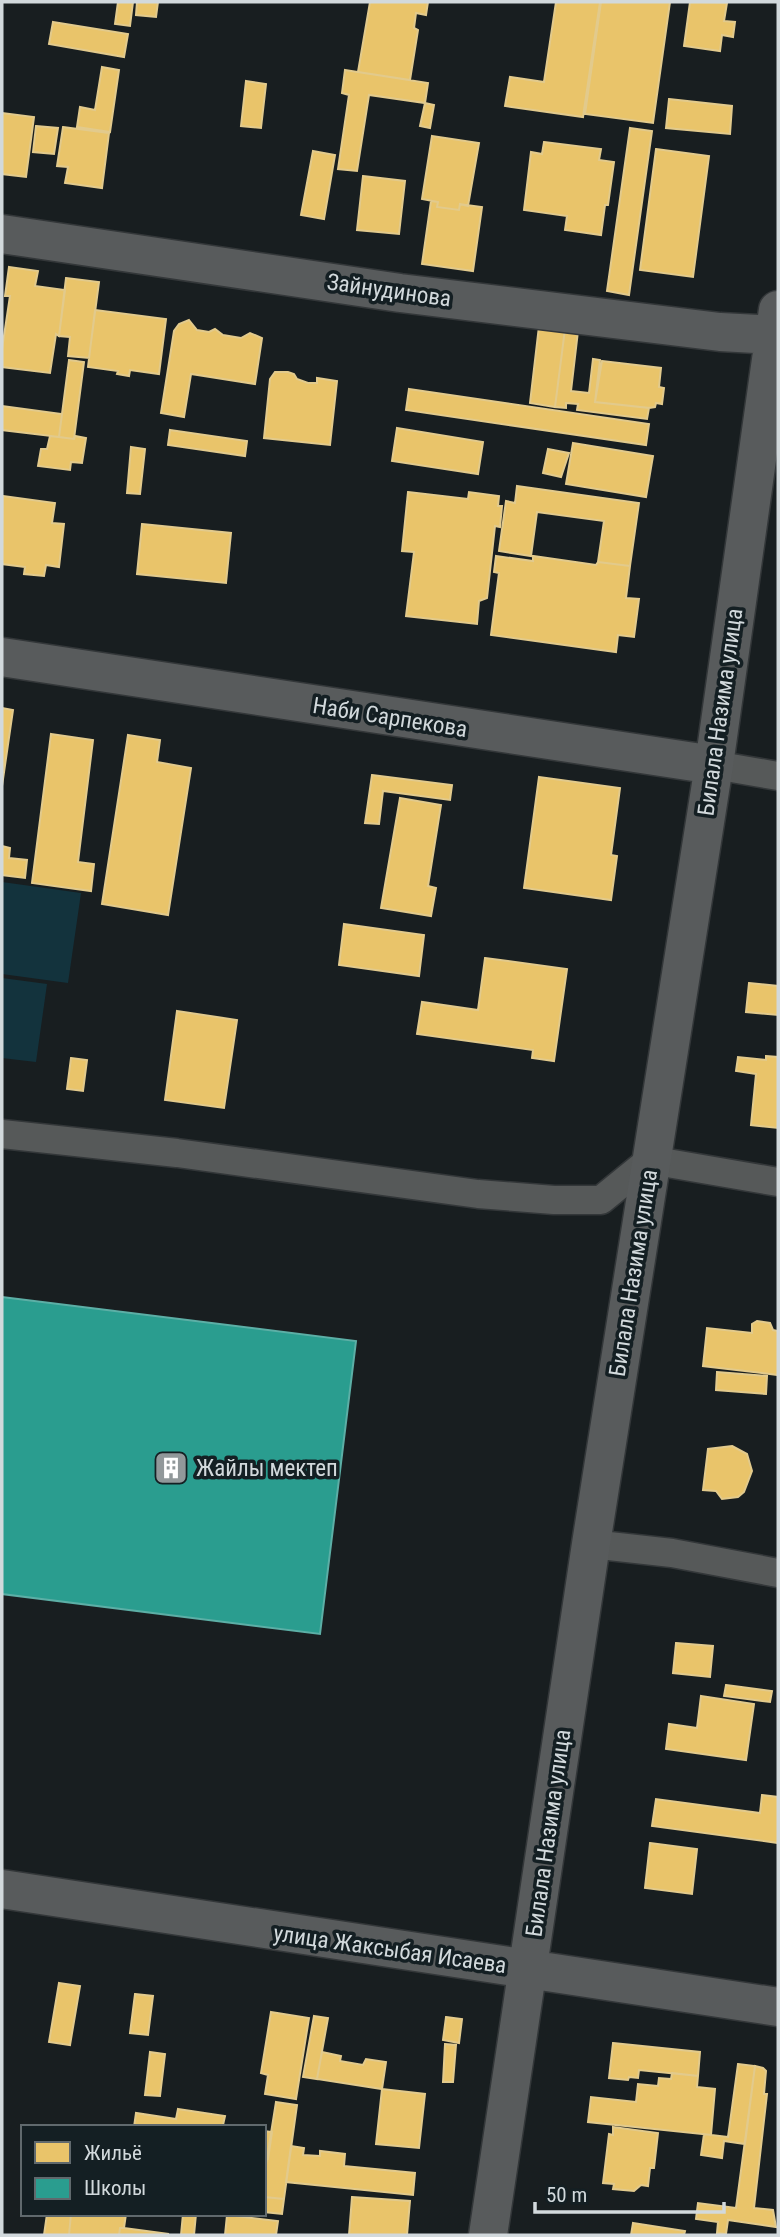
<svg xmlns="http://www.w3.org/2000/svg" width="780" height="2237" viewBox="0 0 780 2237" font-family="'Roboto Condensed',sans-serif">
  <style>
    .green { fill: #13333d }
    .homes { fill: #e9c46a; stroke: #e2ca8c; stroke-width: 2 }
    .schools { fill: #2a9d8f; stroke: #5cafa6; stroke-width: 2 }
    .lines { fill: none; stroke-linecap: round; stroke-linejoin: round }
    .street-casing { stroke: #333739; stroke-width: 31 }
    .secondary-casing { stroke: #333739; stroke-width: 41 }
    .street { stroke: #565959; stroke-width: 28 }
    .secondary { stroke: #585b5c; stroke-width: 38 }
    .labels { text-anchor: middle; stroke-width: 7; stroke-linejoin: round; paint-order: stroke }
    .street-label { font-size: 23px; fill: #d2d9dc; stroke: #141f23 }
    .poi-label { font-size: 23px; fill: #d2d9dc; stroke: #141f23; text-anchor: start }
  </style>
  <rect width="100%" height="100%" fill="#181e20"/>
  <path class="green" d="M2,882L81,893L68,983L2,974Z
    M2,978L47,984L36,1062L2,1058Z"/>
  <path class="homes" d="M118,2H133L130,26L115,24Z
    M137,2H158L156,17L136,15Z
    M370,2H428L426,15L416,13L414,28L418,30L410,80L358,72Z
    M556,2H600L583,117L505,106L510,77L544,82Z
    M601,2H670L653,123L585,114Z
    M690,2L727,3L724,21L735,22L733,37L722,35L720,51L684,46Z
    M53,22L128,34L124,57L49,44Z
    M102,67L119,70L110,132L77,127L80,107L95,110Z
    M345,70L428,83L425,103L369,95L357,171L338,169L349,95L342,93Z
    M246,81L266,84L261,128L241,126Z
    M669,99L732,106L730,134L666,128Z
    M425,103L434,105L430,128L420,126Z
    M2,113L34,117L26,177L2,174Z
    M36,126L58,128L54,154L33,152Z
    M63,127L109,133L102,188L65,183L68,167L57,166Z
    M630,128L652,131L629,295L607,291Z
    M432,136L479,143L468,206L460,204L459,210L437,207L438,202L422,199Z
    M544,142L601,149L599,160L614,162L608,205H605L601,235L565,230L567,216L524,210L531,152L542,154Z
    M656,149L709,156L693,277L640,270Z
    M313,151L335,155L324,219L301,215Z
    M363,176L405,181L399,234L357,230Z
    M431,201L438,202L437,207L459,210L460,204L482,207L473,271L422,264Z
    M9,267L38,271L35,286L65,290L59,336L56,334L50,373L2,367V349L10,296H5Z
    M66,278L99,282L89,358L68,356L70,337L59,336Z
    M95,310L166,319L159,374L130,370L129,376L117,374L118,371L88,367Z
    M189,320L197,330L209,332L215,329L223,335L241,338L250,333L262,338L255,384L191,374L184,417L161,413L174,331L179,324Z
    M539,326L565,329L555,407L530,403Z
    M565,329L578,331L571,391L589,393L593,359L600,360L595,402L649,408L647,419L577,410L578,404L566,403V408L555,407Z
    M69,360L84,362L74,439L59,437Z
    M602,361L661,368L659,387L664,388L662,404L656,403L655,407L649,408L595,402Z
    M275,372H288L294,374L297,379L308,383H317V378L337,381L330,445L264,438L270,379Z
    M409,389L649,424L646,445L406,410Z
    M2,406L62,414L59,437L2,430Z
    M397,428L483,442L478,474L392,461Z
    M170,430L247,441L245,456L168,445Z
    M50,436L74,439L75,436L86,438L82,463L71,462L70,470L38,466L41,449H47Z
    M573,443L653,456L646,497L566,484Z
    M131,447L145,449L140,494L127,493Z
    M548,449L569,453L561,477L543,473Z
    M517,486L639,503L630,566L598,562L604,521L537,512L531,556L499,551L506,501L515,503Z
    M408,492L468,499L469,492L499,496L498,506H502L500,527L495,526L487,598L479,601L477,624L406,616L414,552L402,551Z
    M3,496L55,503L52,523L64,524L59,567L46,565L44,576L24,574L25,567L2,564Z
    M142,524L231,533L226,583L137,574Z
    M496,556L533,561V556L596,565L598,562L630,566L626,598L639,599L634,637L618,635L616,652L491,635L499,573L494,572Z
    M2,708L13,710L2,786Z
    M51,734L93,740L78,862L94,864L91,891L32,883Z
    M128,735L160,740L157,762L191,768L168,915L102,904Z
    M372,775L452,785L450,800L383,791L379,824L365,823Z
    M539,777L620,788L611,855L617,856L611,900L524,888Z
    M400,798L441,805L428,886L436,888L431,916L381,908Z
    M2,846L10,848L9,858L27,860L25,878L2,875Z
    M344,924L424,935L419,976L339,965Z
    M485,958L567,969L554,1061L532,1058L533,1050L417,1034L422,1002L478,1010Z
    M749,983L778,986V1015L746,1012Z
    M177,1011L237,1020L224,1108L165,1100Z
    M766,1056L778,1057V1128L751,1125L756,1074L736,1071L738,1057L766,1060Z
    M71,1058L87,1060L83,1091L67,1089Z
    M757,1321L770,1323L773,1330L778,1331V1375L703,1366L707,1328L752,1333V1324Z
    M717,1372L767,1376L766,1394L716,1390Z
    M732,1446L747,1454L752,1471L744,1492L738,1497L722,1499L716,1491L703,1490L708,1449Z
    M676,1643L713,1646L710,1677L673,1673Z
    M726,1685L772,1691L770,1702L724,1696Z
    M701,1696L754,1704L746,1760L666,1749L669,1724L697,1728Z
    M762,1795L778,1797V1843L652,1826L656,1799L760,1813Z
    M650,1843L697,1849L692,1894L645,1888Z
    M59,1983L80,1986L70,2045L49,2042Z
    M135,1994L153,1996L148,2035L130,2033Z
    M271,2012L309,2018L296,2099L265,2094L268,2075L261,2073Z
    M314,2016L328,2018L317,2079L303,2077Z
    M446,2017L462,2019L459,2043L443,2040Z
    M613,2043L700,2052L698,2076L639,2070L638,2078L629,2077L628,2080L609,2078Z
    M445,2044L456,2045L453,2082H443Z
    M150,2052L165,2054L160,2096L145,2095Z
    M322,2052L341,2056L340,2061L363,2065L366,2059L386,2062L382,2089L317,2079Z
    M738,2064L755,2066L745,2144L724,2141L722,2158L701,2155L704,2134L728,2137Z
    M755,2066L763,2068L766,2071L764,2094H767L754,2208L773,2210L776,2227L728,2220L726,2234L717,2233L718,2222L696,2219L698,2203L736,2208Z
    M672,2073L698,2076L697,2087L715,2089L711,2135L588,2122L591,2097L636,2102L638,2084L658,2086L659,2078L671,2079Z
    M382,2089L425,2094L419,2148L376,2144Z
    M276,2102L297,2105L284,2199L264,2197V2177Z
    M178,2109L225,2116L223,2125L232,2127H134L136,2113L176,2119Z
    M613,2127L658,2133L654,2168H650L648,2186L641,2185L634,2191L613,2189L614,2184L603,2183L609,2134L613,2135Z
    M264,2131L272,2132L268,2159H264Z
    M291,2146L304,2148L303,2155L320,2156V2151L345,2154L344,2166L415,2173L413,2195L286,2182Z
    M264,2197L284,2199L282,2214L264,2212Z
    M352,2197L410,2201L407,2235H349Z
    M47,2214H71L69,2235H44Z
    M71,2214H126L124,2228H120L119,2235H69Z
    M183,2214H196L194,2235H181Z
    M227,2215L278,2221L276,2235H225Z
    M633,2223L685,2231L684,2235H631Z
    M120,2228H124L169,2234L119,2235Z"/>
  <path class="schools" d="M2,1297L356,1341L320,1634L2,1594Z"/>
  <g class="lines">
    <defs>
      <path id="street" d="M714,765L778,776
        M2,1134L177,1153L478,1194L554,1200H601L650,1160L778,1182
        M591,1544L672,1553L778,1573"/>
      <path id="secondary" d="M2,234L400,293L720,332L775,335
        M2,657L714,765
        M2,1889L778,2007
        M488,2235L591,1544L714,765L778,310"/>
    </defs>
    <use href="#street" class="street-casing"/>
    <use href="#secondary" class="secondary-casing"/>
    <use href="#street" class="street"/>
    <use href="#secondary" class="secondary"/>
  </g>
  <defs>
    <symbol id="building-square" viewBox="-11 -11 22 22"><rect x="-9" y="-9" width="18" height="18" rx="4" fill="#91989a" stroke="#141f23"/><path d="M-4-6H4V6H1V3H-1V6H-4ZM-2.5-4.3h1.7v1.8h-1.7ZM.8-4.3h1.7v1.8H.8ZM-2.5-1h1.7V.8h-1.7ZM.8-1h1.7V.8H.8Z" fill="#fff"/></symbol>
  </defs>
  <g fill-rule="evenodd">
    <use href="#building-square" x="152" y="1449" width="38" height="38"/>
  </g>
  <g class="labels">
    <g class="street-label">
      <text transform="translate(389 290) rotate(8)" y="8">Зайнудинова</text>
      <text transform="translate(720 712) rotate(-82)" y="8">Билала Назима улица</text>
      <text transform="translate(390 717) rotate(9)" y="8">Наби Сарпекова</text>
      <text transform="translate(633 1273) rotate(-81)" y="8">Билала Назима улица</text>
      <text transform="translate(548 1833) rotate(-82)" y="8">Билала Назима улица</text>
      <text transform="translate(390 1949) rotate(8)" y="8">улица Жаксыбая Исаева</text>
    </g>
    <g class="poi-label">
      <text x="196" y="1476">Жайлы мектеп</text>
    </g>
  </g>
  <rect width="780" height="2237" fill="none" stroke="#d2d9dc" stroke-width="7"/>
  <rect x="21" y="2125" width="245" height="91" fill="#141f23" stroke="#60696d" stroke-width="2"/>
  <rect x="35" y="2142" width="35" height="21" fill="#e9c46a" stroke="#60696d" stroke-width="2"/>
  <text x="84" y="2160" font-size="21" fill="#d2d9dc">Жильё</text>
  <rect x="35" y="2178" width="35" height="21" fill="#2a9d8f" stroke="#60696d" stroke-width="2"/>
  <text x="84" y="2195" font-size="21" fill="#d2d9dc">Школы</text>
  <path d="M535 2202v10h189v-10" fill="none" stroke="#d2d9dc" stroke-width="3.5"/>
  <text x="546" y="2202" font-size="21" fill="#d2d9dc" stroke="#141f23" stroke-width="5" paint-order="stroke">50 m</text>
</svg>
